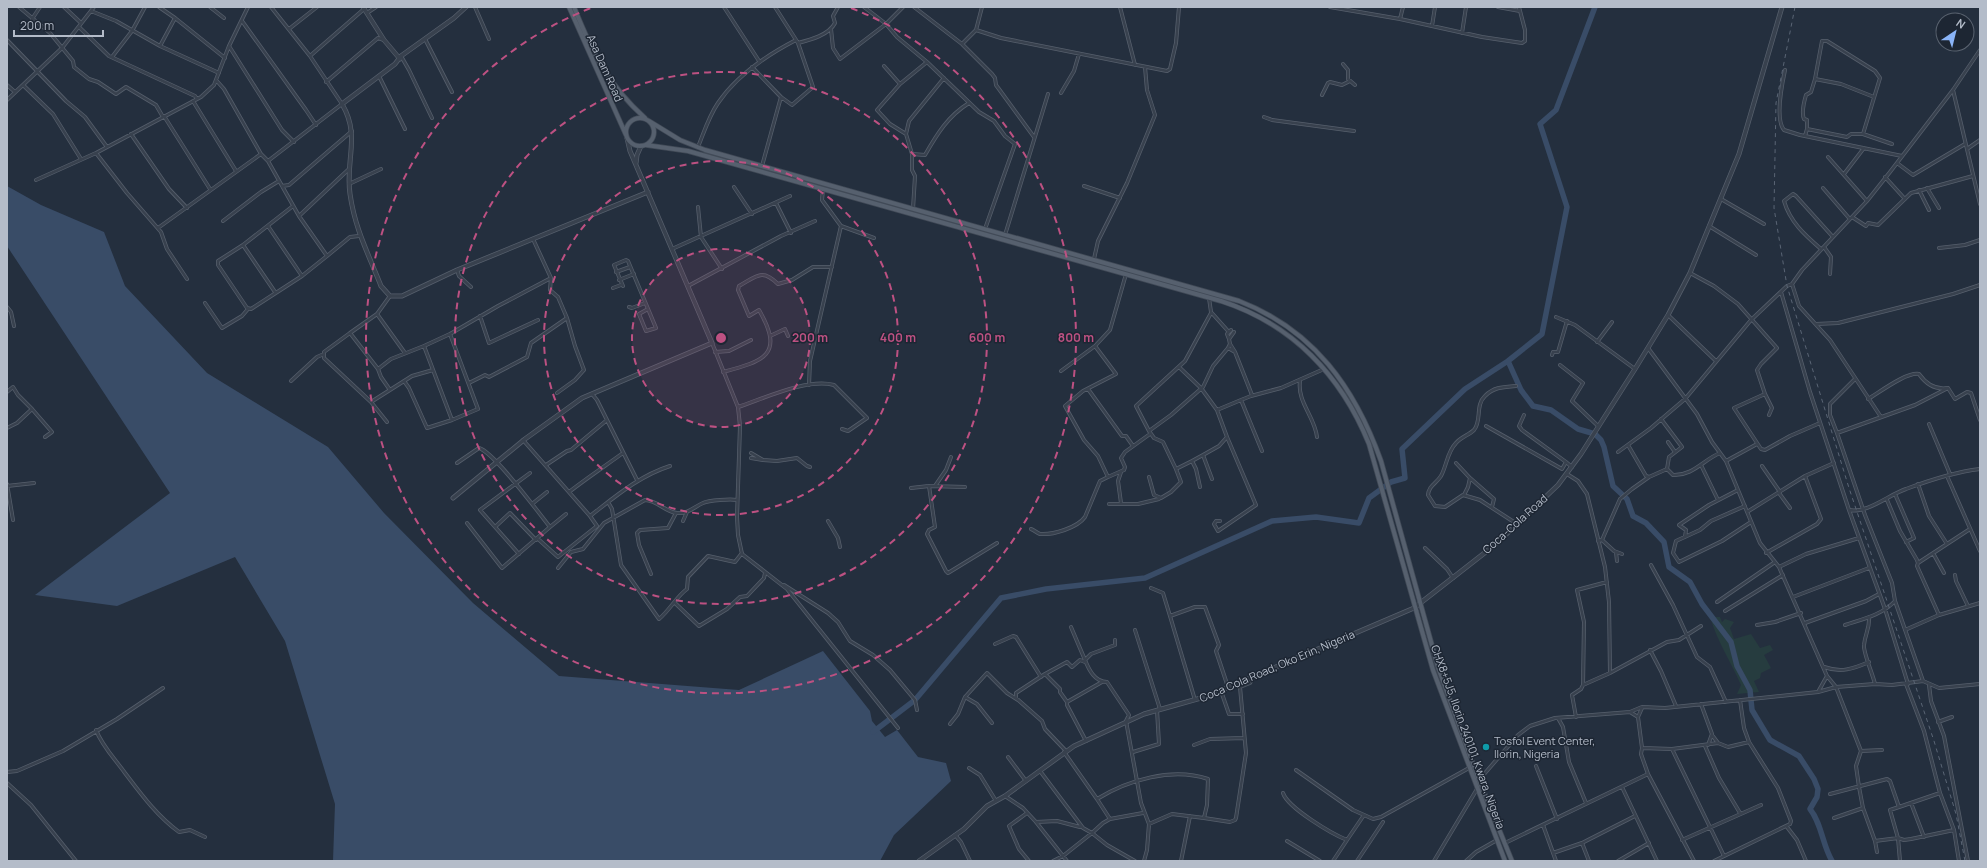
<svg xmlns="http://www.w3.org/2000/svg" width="1987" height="868" viewBox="0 0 1987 868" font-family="Manrope,sans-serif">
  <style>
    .green { fill: #263c3f }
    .water { fill: #394c67 }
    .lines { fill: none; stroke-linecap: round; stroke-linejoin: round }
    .river { stroke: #394c67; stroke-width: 5.5 }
    .minor-casing { stroke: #565f6c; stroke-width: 4 }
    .tertiary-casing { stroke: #565f6c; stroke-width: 5 }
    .primary-casing { stroke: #414a57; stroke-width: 5.5 }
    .minor { stroke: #38414e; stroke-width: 2.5 }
    .tertiary { stroke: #38414e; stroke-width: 3.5 }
    .primary { stroke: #56606e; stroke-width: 4 }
    .rail { stroke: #5a6575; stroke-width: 1; stroke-dasharray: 4 4; stroke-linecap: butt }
    .ring { fill: none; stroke: #bd5182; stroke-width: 2; stroke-dasharray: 7 5 }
    .culture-dot { fill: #0f9aa8; stroke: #1d2633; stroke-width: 1.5 }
    .labels { text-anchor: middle; stroke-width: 3; stroke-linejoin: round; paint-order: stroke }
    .street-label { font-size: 11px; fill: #b4bcc9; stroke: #1d2633 }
    .poi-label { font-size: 11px; fill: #b4bcc9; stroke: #1d2633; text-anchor: start }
    .centre { fill: #bd5182; stroke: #1d2633; stroke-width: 2 }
    .ring-label { font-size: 12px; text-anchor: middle; font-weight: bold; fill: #bd5182; stroke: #1d2633; stroke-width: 3; stroke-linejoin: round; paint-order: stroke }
  </style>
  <rect width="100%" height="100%" fill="#242f3e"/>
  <path class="green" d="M1710,617H1720L1722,622L1725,619L1734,622L1730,628L1734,639L1751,634L1760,648L1770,645L1773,650L1764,655L1771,668L1761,673L1760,678L1754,681L1759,692L1737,694L1741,685C1731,662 1717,641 1710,617Z"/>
  <path class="water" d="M7,186L41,205L104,232L125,286L207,373L328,447L384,513L473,603L559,676L739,690L823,651L870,711L872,721L885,737L897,730L918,757L946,763L951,781L894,835L880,861H333L335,804L285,641L235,557L117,606L35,595L170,493L7,246Z"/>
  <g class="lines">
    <path class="river" d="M1508,361L1521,390L1533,406L1551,410L1578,429L1595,434L1601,440L1604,447L1613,486L1627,499L1633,516L1646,523L1664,542L1669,567L1690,582L1702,604L1731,642L1737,666L1750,690L1752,710L1770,740L1799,756L1814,779L1818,789L1817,797L1810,809C1822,824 1822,844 1832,861
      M873,732L915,700L1001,598L1046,589L1145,578L1272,521L1316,517L1359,523L1369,498L1391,482L1405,478L1402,449L1465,389L1508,361L1542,334L1567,207L1540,124L1556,110L1595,7"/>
    <defs>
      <path id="minor" d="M19,7L50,33L73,61L74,67L89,79L98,82L116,94L126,87L156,105L163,117
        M64,7L81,23
        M159,7L175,18L160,46
        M210,7L224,18
        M475,7L489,39
        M724,7L759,61
        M775,7L798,43L813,87L792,105L781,97
        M864,7L886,24L897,37L927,62L979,112L994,121L1005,136L1015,144L985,229
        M914,7L962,44L992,74L995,78L996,85L1034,137
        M1120,7L1135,65
        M1330,7L1400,19L1482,37L1522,43L1525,41V30L1519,7
        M1498,7L1520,11
        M91,11L116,21L160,46L219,73
        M367,13L376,7
        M175,18L225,58
        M32,19L40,7
        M1400,19L1403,7
        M242,21L306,110L316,125
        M1432,26L1435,7
        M79,27L109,56L195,96L197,99
        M289,29L317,7
        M831,29L833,48L840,59L886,24L903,7
        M976,30L1001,38L1167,71L1170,69L1176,43L1179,7
        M1462,33L1466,7
        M425,39L452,92
        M7,40L66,101L85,117L107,147
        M798,43C810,40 829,35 835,23L833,16L838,7
        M962,44L976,30L982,7
        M229,46L282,130L294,142
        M310,56L364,9
        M401,56L409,70L432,118
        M112,57L132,31L145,7
        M927,62L900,84L877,110L890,124L906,134L909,121L944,78
        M1343,64L1348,70V79L1355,85
        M884,66L900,84
        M752,67L781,97L762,166
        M1785,70C1782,84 1775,119 1784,130L1800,135L1902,156
        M379,76L405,129
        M216,80L224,89L261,154L268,161L342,104L310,56L271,7
        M326,82L378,38L384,40
        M7,85L15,92
        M23,85L53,114L81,159
        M1953,90L1980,204
        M1061,93L1074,71L1079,54
        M1322,95L1328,83L1330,82L1342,85L1350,81
        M7,100L62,48L94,7
        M193,101L236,171
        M164,116L210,189
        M1264,117L1272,120L1354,131
        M1807,129V120L1804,119C1801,112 1804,102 1806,95L1811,92L1815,79
        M131,134L169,189L187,208
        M906,134L912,154L925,155C937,134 948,116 969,103
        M1863,134L1880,78L1875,71L1827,41H1822L1815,79L1841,84L1874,97
        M1805,136L1807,129L1847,137L1851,134H1863L1892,144
        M698,147C704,132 709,116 718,103C737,75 767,55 796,40
        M1967,149L1980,140
        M96,153L127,193L161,232L167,249L187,279
        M912,154V170L915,176L913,209
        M1828,157L1867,201
        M268,161L299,216L327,256L350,237L359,236
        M1897,163L1913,175L1965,144
        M1844,174L1864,148
        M1885,177L1905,199
        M36,180L96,153L201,97L214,85L229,46L248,7
        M349,184L381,169
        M282,186L289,185L352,131
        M1084,186L1120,198
        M734,187L752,214
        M1823,188L1849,218
        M1927,188L1939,208
        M823,189L822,200L841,226L874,238
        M1919,190L1929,210
        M1721,199L1764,224
        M776,203L791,233
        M293,206L243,245L218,261V265L247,308L251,309L302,276L327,256
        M698,207L701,237L722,269
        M299,216L349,169
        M1852,217L1866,226L1868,223L1878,225L1911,193L1973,176
        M223,221L261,192L279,181
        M268,226L302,276
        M1709,226L1756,255
        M158,228L261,154
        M1005,235L1048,94
        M243,245L275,292
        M1824,247L1831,257L1830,274
        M1939,248L1965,245L1980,240
        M672,249L790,196
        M1821,249C1805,235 1790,222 1784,201L1793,194L1796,196L1833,237
        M1094,259L1098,241L1127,183L1155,115L1147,90L1145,67
        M457,270L459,276L471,287
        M616,272L630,267
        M1690,273L1714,286L1738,304L1777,348L1761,364L1757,370L1765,394L1734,408L1761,449L1765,450L1790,436L1820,423
        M1126,274L1110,330L1095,346L1116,374L1083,391L1065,406L1084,440L1098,456L1108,477L1124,470L1125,467L1121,458L1125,452L1150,434
        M619,280L634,274
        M1792,284L1799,306L1830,340L1881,417
        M623,286L614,265L626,260L628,261L656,328L646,331L639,314L648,309
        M688,286L781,236L815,221
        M613,288L621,285
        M1781,292L1810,392L1849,510C1867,514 1890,494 1906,489C1930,480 1954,472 1980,469
        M1209,298L1211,312L1228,331
        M205,303L222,328L242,316L248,309
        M7,307L11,312L14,326
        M629,307L632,308L645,303
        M377,314L390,296
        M1668,315L1716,361
        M480,316L489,343L538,320
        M1556,317L1575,325L1635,369
        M1816,324L1838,323L1953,294L1980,285
        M350,333L324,352V358L371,402L412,376L433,370
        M770,336L785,329L788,336
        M1229,339L1227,334L1231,330
        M1597,342L1612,322
        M712,343L738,407L740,426L737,517L738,535L742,554L787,589L898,728
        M1230,344L1229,339L1234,332
        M424,346L450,334
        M1648,348L1697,414L1712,442L1726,461L1760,543L1779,567L1827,676L1836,687L1861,751L1856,766L1859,787L1863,808L1875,841L1877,852
        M715,352L729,351L751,340
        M1235,352L1252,395
        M405,353L377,314L350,333L378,369L391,359L424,346L452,420L478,409L450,334L498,306L551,278L533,239
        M1552,355L1553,352H1558L1567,321
        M1560,365L1583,383L1572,401L1598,426
        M1179,367L1201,388L1217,410L1227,437
        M378,369L381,377L390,390
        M1061,371L1095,346
        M723,372C764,361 785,355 759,310L749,316L738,290L739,286C757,276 762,268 778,284L792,280L813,267H832
        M291,381L317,357L324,354
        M404,381L409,388L427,428L452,420
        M1300,381C1297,402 1315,417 1317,437
        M469,383L485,375L489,377L527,357L531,343L567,318L558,297L550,290L551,278
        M809,385L810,361L841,226
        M1516,386C1503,387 1494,387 1485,396C1475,405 1482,421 1474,430C1469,435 1461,437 1456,443C1447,452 1447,465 1441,476C1436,484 1429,485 1428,495L1435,506L1445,507L1463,495L1480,500L1517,524
        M1088,389L1122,436H1126L1133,446
        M7,392L13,387L18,395L32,409
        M557,393L575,380L584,370L575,346L567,318
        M592,394L597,400L637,480
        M1765,394L1772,408L1769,415
        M1868,399C1880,392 1906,372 1919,374C1926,384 1936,390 1948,388L1955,399L1967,392L1971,393L1980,420
        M371,402L387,422
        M738,407C765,398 807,378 834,385L867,418L848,431L842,429
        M1217,410L1241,400
        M1524,415L1519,426L1522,430L1566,462
        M1661,419L1682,447L1669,457L1667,469
        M1929,424L1950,474
        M1486,426L1562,469L1566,462L1572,467
        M7,428L17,423L32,409L52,432L45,437
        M1149,431L1136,406L1185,361L1211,313
        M1837,433L1830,415V404L1855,379
        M523,440L590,516C616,496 639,476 670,466
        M1668,442L1675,452
        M1628,445L1646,476L1649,477L1667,469L1673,475C1693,476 1703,460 1720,453
        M1262,451L1241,400L1251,396L1281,388L1324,369
        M1618,452L1651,428L1685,399L1751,320L1787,286L1792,284L1802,270L1867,201L1890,172L1953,90L1980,50
        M751,458L763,460L751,453
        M763,460L777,461L797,458L807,466L810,467
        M1726,461L1757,444
        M457,463L479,448C494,452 538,512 550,527L502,568L467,523
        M1456,463L1470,478L1468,487L1464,495
        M546,465L567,451L571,450L607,420
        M1701,465L1718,500
        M1762,466L1780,492
        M1176,469L1163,442L1154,438L1149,431L1171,415L1203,387L1213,366L1228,348L1235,352L1230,344L1228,348
        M1121,472L1118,481L1121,503
        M1567,474L1578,481L1587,494L1605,567L1609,602L1610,673
        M1947,476L1980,551
        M1149,477L1154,495L1161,498L1171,492L1181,482L1176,469L1192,461
        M1470,478L1494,499L1492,507
        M1212,479L1203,455L1219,446L1227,437L1256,505L1218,531L1214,524L1216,521H1220
        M7,484L13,520
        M1918,484L1929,516L1947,544
        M7,486L34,483
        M929,486L935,527L929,530L927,534L946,571L948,573L997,543
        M935,486L946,470L951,457
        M1200,487L1196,469L1192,461L1203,455
        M911,488L929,486L965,487
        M569,492C587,478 605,466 623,453
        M1779,493L1790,508
        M1895,494L1914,538L1906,542
        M1887,500L1900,531L1917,560L1918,563L1917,566L1939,615
        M608,502L612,509L621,565L659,619C670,610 676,597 687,589L688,577L708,556L735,562L742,553
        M532,504L547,492
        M1109,504H1138L1159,499
        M1745,506L1711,521L1700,530L1676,541L1673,553L1679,562L1722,541L1751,522
        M1849,510L1885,609L1908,684
        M1747,512L1805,476L1834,463
        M683,521L687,512
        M828,521L838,538L840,547
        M495,527L510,513L536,540
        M550,527L566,514
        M1031,529C1034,530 1037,533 1040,534C1053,535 1077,528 1085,517L1100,481L1108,477
        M1685,537L1686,530L1679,525L1709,505L1738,490
        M537,538L558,557L597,526L590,516
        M1602,540L1620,499L1632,489L1649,477
        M1598,541L1602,540L1614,551L1622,554
        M1425,548L1447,569L1453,578
        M1616,552L1617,561
        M1766,553L1817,524L1821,519L1805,476
        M1933,553L1944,573
        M519,554L480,510L530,473
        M1918,563L1970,529
        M1651,565L1673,605L1697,657L1710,667L1726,702
        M1779,567L1806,554L1859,538
        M558,568L571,552L583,549L604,523L645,500C657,500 665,512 677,513C688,514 694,507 703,503C709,500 731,499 737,500
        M651,574L639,545L637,533L640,530L668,528L676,513
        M1955,575L1956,581L1968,606
        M784,585L828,613L838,622L850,641L873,655L890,670L915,700L917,710
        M1151,588L1163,593L1170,616L1195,607H1205L1219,645L1216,651L1228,687
        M1793,597L1869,568
        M1717,602L1775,562
        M675,603L699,626L727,609L740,597L747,596L764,578L765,573
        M1725,611L1783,575
        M1170,616L1195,700
        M1869,617C1870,628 1865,634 1864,645C1863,652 1873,675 1875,684
        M1805,623L1866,601L1879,594
        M1757,625L1775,622L1801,613
        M1845,625C1863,619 1882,615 1895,601
        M1071,627L1085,660
        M1135,630L1160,709
        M1905,630L1939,615L1980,603
        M1115,640V645L1091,654L1085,660C1089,670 1095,682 1107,682L1129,715L1126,721L1141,803L1149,824L1147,850L1144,861
        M995,644L1013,636L1016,637L1041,677
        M1650,650L1661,671L1676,706
        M1824,667C1841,673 1853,669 1869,662
        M1045,674L1016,693V698L1042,721L1045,729L1066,751
        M1923,681L1895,601L1892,583L1865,515L1837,433L1915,405L1948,388
        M1906,684L1924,731L1940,793L1954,830L1959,861
        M1583,685L1610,673L1667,642L1679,640L1701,626
        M1929,685L1931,701L1944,736L1968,861
        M1221,691L1229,714H1243
        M1818,692L1827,676
        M1067,702L1060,692V689L1045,674L1067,662L1072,667L1080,660L1085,662
        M1701,704L1712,734L1708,745
        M1642,708L1638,717L1642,748L1641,754L1648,774L1694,861
        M1630,712L1638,717
        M1576,717L1572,695L1581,689L1583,685L1584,622L1577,590L1607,582
        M1558,718L1563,727L1569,762L1586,803
        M1938,722L1952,717
        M992,723L977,704L965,697L987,673L1007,693L1018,700
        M950,724L958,714L965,697
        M96,730C102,746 115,759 125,773C141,794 157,816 179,832L190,830L205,837
        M1712,735L1718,743
        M1086,741L1067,705V702L1102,682
        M1194,745L1210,739L1244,738
        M1705,746L1719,778L1740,813
        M1642,748L1672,749L1718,743L1728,747L1749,742
        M1672,749L1724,856
        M1861,751L1882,750
        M1064,752L1097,799C1128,780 1172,767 1208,779L1207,805L1204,818L1172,814L1149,824
        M1133,752L1159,744L1157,710
        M1008,757L1026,781
        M1536,766L1557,819
        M969,768L980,775L996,801
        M1296,770L1353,810L1373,819L1381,817L1469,768
        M1040,771L1083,828L1092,833L1103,823L1110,819
        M7,772L17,771L63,751L117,719L163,688
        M1479,780L1518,735L1530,726L1555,718L1630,712L1642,707L1665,708L1818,692L1836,687L1875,684L1892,685L1923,681L1939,688L1980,684
        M7,783L31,805L76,861
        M1622,787L1657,861
        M1283,793C1288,808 1332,834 1347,840L1364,815
        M1830,794L1887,779L1890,781L1899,807L1890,810L1898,838L1900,861
        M1005,796L1023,808L1036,822L1057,821L1080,827
        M1097,799L1110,819L1143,813
        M1911,803L1924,837
        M1899,807L1940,793
        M1027,813L1009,826L1019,849L1029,861
        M1204,818L1230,822L1235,820L1236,818L1246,753L1240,687L1250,683L1254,676
        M1834,818L1863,808
        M1036,822L1067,861
        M1543,825L1556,861
        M1787,827L1797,840L1806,861
        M955,835L961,842L970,861
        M1682,840L1761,805
        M1287,841L1320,861
        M1875,841L1898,838L1904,840L1911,839L1954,830
        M1505,843L1648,774
        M1582,843L1589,861
        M1553,853L1582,843L1635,816
        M1053,861L1063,856L1092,833L1107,845L1135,861
        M1181,861L1190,816
        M1333,861L1347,840
        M1357,861L1383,822
        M1434,861L1477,789
        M1466,861L1476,852L1497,840
        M1618,861L1649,843
        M1714,861L1790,824L1791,821L1778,788L1749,742L1744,728L1740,700"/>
      <path id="tertiary" d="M363,7L384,40L400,59
        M466,7L454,18L401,56L395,64L342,104C361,136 345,160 350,194C355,229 368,253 381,286L390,296H402L457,270L648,192
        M636,163L637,155L641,146
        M453,498L525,439L582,398L712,343L630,151L627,138
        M919,861L964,829L987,806L1005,796L1074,746L1144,714L1208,696L1414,608L1496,544L1558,485L1581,454L1635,369L1668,315L1690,273L1739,154L1782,7"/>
      <path id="primary" d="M569,7L626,135
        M574,7C592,52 608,85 645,118
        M626 132a14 14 0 1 1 28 0a14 14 0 1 1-28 0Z
        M649,121L680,140L705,150L1239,301C1314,330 1355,388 1381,461L1438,667L1479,780L1512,861
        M646,145L688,151L1221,301C1292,324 1341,375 1369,444L1433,670L1505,861"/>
    </defs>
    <use href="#minor" class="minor-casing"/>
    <use href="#tertiary" class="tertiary-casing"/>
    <use href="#primary" class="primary-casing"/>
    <use href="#minor" class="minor"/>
    <use href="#tertiary" class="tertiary"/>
    <use href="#primary" class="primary"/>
    <path class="rail" d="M1795,7L1776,103L1774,208L1787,286L1849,488L1934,741L1956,814L1965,861"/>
  </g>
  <circle cx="721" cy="338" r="89" fill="#bd5182" fill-opacity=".12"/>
  <g class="ring">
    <circle cx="721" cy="338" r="89"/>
    <circle cx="721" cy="338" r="177"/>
    <circle cx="721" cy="338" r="266"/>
    <path d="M851 8A355 355 0 1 1 591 8"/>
  </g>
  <circle class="culture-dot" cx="1486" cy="747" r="4"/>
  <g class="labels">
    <g class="street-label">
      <text transform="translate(605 68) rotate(66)" y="4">Asa Dam Road</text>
      <text transform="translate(1515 524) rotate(-42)" y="4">Coca-Cola Road</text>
      <text transform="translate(1277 666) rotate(-23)" y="4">Coca Cola Road, Oko Erin, Nigeria</text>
      <text transform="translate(1468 737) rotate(70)" y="4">CHX8+5J5, Ilorin 240101, Kwara, Nigeria</text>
    </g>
    <g class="poi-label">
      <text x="1494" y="745">Tosfol Event Center,<tspan x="1494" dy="13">Ilorin, Nigeria</tspan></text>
    </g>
  </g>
  <circle cx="721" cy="338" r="6" class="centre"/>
  <g class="ring-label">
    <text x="810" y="342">200 m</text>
    <text x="898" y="342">400 m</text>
    <text x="987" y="342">600 m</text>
    <text x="1076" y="342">800 m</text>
  </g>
  <rect width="1987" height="868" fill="none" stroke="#b4bcc9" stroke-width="16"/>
  <g transform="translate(1955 32) rotate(35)"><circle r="19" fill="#1d2633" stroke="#59626f"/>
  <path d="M0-3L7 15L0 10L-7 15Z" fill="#8ab4f8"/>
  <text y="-6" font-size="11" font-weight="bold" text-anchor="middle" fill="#b4bcc9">N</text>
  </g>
  <path d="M14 30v6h89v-6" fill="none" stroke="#b4bcc9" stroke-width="2"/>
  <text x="20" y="30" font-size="12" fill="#b4bcc9" stroke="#1d2633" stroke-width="3" paint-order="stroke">200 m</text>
</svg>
